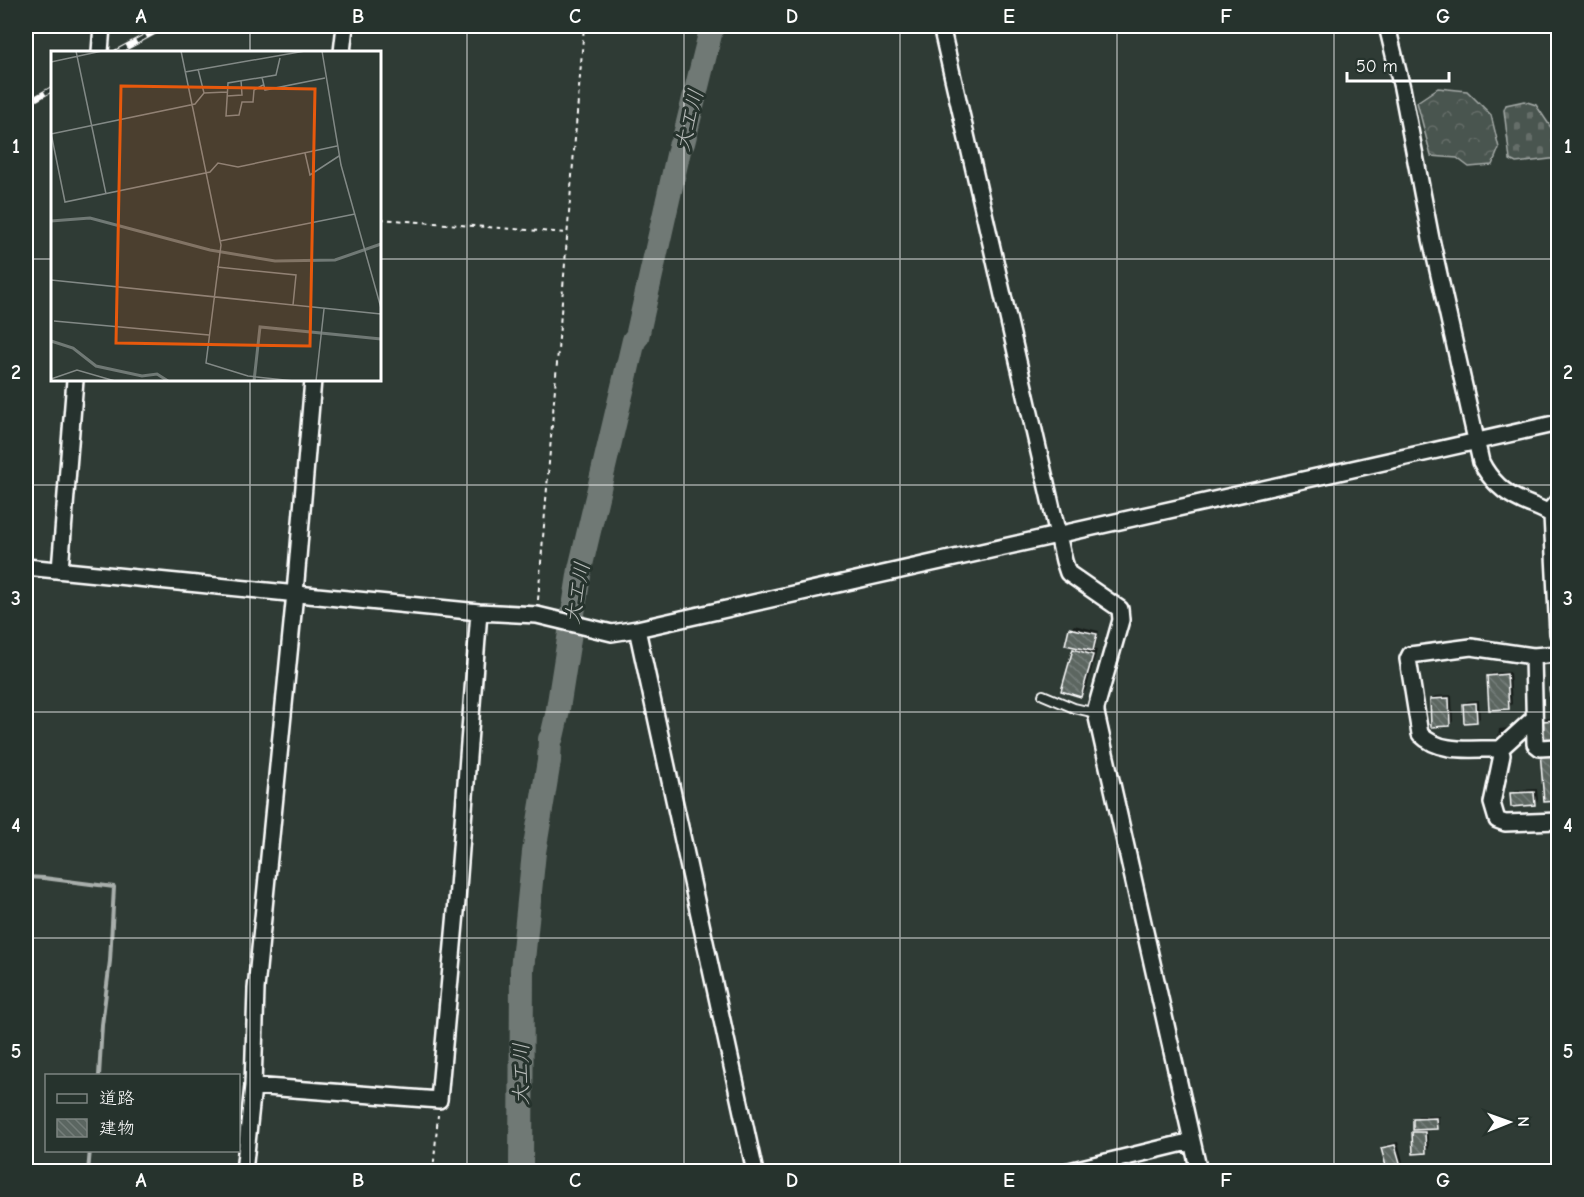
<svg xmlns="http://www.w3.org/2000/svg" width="1584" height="1197" viewBox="0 0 1584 1197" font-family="'Comic Neue','Klee One',sans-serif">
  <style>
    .forest { fill: url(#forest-crowns); stroke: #a4aaa7; stroke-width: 1.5 }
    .cemetery { fill: url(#cemetery-stones); stroke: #a4aaa7; stroke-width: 1.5 }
    .shadow { fill: #0007 }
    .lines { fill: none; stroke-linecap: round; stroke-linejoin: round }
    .stream { stroke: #a9afac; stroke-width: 4 }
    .river { stroke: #707975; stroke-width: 24 }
    .building { fill: url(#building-back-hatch); stroke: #fff; stroke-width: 1.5 }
    .service-casing { stroke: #fff; stroke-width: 12 }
    .minor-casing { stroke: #fff; stroke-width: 20 }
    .path { stroke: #fff; stroke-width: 2; stroke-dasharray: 4.5 4.5; stroke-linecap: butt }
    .service { stroke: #26332d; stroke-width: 8 }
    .minor { stroke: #26332d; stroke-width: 15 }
    .rail-casing { stroke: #fff; stroke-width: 6 }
    .rail { stroke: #26332d; stroke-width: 4; stroke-dasharray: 11; stroke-linecap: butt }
    .grid { fill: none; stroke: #fff; stroke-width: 1.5; stroke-opacity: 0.55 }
    .labels { text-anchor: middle; stroke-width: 6; stroke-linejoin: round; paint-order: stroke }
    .water-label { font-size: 21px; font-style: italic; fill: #b8bcba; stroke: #26332d }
    .inset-river { fill: none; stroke: #707975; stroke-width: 3 }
    .inset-road { fill: none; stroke: #828986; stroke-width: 1.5 }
    .view { fill: #e8590c; fill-opacity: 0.15; stroke: #e8590c; stroke-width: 3 }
    .inset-edge { fill: none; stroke: #fff; stroke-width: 3 }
    .neatline { fill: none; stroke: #fff; stroke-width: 2 }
    .grid-label { font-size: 20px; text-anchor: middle; font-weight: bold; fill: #fff }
  </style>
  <defs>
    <pattern id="forest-crowns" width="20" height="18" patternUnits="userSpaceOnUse" patternTransform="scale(1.5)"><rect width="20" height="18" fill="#4a544f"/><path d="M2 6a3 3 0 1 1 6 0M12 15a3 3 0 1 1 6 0" fill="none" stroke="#656e69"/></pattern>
    <pattern id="cemetery-stones" width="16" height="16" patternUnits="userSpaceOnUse" patternTransform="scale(1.5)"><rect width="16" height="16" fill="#4a544f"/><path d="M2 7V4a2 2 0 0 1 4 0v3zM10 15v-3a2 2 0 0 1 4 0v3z" fill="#656e69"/></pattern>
    <pattern id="building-back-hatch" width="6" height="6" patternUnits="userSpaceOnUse" patternTransform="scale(1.5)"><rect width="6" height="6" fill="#5b6661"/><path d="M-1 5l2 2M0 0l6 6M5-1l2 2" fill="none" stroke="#747d79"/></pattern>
  </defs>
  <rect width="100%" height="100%" fill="#2f3b35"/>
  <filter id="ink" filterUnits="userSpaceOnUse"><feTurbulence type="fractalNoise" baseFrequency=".0167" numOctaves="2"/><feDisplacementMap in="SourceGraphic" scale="12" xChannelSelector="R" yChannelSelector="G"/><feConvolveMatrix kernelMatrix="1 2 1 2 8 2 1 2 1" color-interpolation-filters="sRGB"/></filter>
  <g filter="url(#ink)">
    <path class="forest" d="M1438,88L1467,91L1491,115L1499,148L1492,165L1469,167L1457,158L1431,156L1417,102Z"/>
    <path class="cemetery" d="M1524,101L1536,105L1558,138V158L1516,163L1510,160L1504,110L1506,105Z"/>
    <path class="shadow" d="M1074,625L1099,631L1096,646L1094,649L1097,650L1086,690L1081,695L1075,650L1078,647L1071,629Z
      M1558,658V705L1553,706L1551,688L1555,684L1553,664Z
      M1510,672L1512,704L1509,707L1488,676L1492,673Z
      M1452,695L1453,721L1450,725L1431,699L1435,696Z
      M1479,700L1480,718L1477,721L1464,704L1468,701Z
      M1546,718H1558V741L1543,722Z
      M1509,728L1508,736L1498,737L1499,729Z
      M1558,746V800L1546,801Z
      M1537,789L1538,800L1534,804L1512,794L1515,790Z
      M1418,1116H1439V1124L1436,1127L1427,1128L1429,1148L1425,1151L1414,1133L1419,1128L1414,1120Z
      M1398,1142L1403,1161L1400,1165L1383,1149L1386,1145Z
      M1401,1168L1402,1172H1391V1171Z"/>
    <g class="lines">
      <path class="stream" d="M26,877L44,878L114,887L110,961L102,1025L99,1076
        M88,1172L90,1150"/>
      <path class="river" d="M521,1172L522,970L534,852L549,761L550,739L552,737L557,715L580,569L634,340L637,337L680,146L683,143L712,26"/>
    </g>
    <path class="building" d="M1069,628L1097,634L1093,651L1065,645Z
      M1073,649L1093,655L1081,697L1061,691Z
      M1558,662V707L1552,708L1549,688L1554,687L1551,663Z
      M1507,674L1509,709L1489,710L1487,676Z
      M1449,698L1450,726L1431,727L1430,699Z
      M1476,703L1477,722L1464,723L1463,704Z
      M1558,720V742L1542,743L1541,721Z
      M1558,750V801L1544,802L1540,751Z
      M1534,792L1535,805L1511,807L1510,793Z
      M1436,1118L1437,1129L1413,1130V1119Z
      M1412,1132H1425L1426,1153L1413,1154Z
      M1395,1145L1401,1166L1387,1170L1381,1148Z"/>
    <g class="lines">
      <defs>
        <path id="service" d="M1043,695L1074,708L1096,713"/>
        <path id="minor" d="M941,26L1064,561L1068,573L1120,609L1121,620L1096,708V713L1199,1172
          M1387,26L1402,88L1431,239L1481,462C1490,480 1504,493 1522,501C1532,506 1542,508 1552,515L1558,634
          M100,52L102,26
          M342,52L345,26
          M1548,512L1558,501
          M26,567L479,612L537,615L612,633L637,629L1558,423
          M60,570L75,380
          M637,629L755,1172
          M1558,654L1533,656L1471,647L1410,655L1408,659L1420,734C1441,755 1473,748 1500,749L1502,755L1492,803L1497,820L1505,823L1558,821
          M1533,656L1535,744L1540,748L1558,747
          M1500,749L1534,718
          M253,1086L439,1100L457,901L479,612
          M244,1172L253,1086L256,989L295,593L313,380
          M1065,1172L1192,1141"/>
      </defs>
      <use href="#service" class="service-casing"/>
      <use href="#minor" class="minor-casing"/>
      <path class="path" d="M380,219L567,233
        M538,600L584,26
        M433,1172L438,1115"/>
      <use href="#service" class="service"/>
      <use href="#minor" class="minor"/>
      <defs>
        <path id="rail" d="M117,52L165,26
          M26,104L52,89"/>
      </defs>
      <use href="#rail" class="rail-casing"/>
      <use href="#rail" class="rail"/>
    </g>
  </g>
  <path class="grid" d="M250,26V52M467,26V1172M684,26V1172M900,26V1172M1117,26V1172M1334,26V1172M26,259H52M380,259H1558M250,380V1172M26,485H1558M26,712H1558M26,938H1558"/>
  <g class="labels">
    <g class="water-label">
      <text transform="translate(689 120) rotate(-76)" y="7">大工川</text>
      <text transform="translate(577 593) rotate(-80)" y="7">大工川</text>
      <text transform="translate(521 1074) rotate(-90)" y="7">大工川</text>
    </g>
  </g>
  <g transform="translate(51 51)">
    <rect width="330" height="330" fill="#2f3b35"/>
    <path class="inset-river" d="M0,170L39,167L159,199L224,210L284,209L330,193M0,290L22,297L45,315L91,325L106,323L117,330M203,330L209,276L330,288"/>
    <path class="inset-road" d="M25,0L55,143M130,0L170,194L155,312L197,325L243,330M271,0L290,114L330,257M0,11L51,0M147,18L153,42M134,21L254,0M211,26L214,39L274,27M212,34L203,39L202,51H191L188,64L175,65L177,32L225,24L229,7M176,45L191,44L190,29M0,82L14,151L159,121L167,112L187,116L286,95M0,83L144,53L153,42L176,41M254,102L259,124L288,105M169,190L304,163M166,216L245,224L242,254M0,229L330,263M3,270L158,284M0,328L26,319L64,330M265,330L273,258"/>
    <path class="view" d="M70,35L264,38L259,295L65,292Z"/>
    <rect width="330" height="330" class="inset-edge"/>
  </g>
  <rect width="1584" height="1197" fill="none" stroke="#26332d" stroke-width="66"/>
  <rect x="45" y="1074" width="195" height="78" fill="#26332d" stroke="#7d8581" stroke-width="1.5"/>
  <rect x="57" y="1094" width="30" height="9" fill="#26332d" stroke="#7d8581" stroke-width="1.5"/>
  <text x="99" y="1104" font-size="18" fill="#ffffff">道路</text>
  <rect x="57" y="1119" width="30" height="18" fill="url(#building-back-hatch)" stroke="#7d8581" stroke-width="1.5"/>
  <text x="99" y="1134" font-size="18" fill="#ffffff">建物</text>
  <g transform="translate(1509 1122) rotate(89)" stroke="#26332d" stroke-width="4.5" paint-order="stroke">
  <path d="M0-4.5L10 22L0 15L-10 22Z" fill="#ffffff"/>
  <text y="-9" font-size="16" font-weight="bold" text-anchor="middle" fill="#ffffff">N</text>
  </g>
  <path d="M1347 72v9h102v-9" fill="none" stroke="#ffffff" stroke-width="3"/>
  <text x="1356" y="72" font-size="18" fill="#ffffff" stroke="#26332d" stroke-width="4.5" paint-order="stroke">50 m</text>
  <rect x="33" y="33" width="1518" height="1131" class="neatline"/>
  <g class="grid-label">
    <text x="141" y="23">A</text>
    <text x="358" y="23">B</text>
    <text x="575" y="23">C</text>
    <text x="792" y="23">D</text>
    <text x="1009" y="23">E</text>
    <text x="1226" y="23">F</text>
    <text x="1443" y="23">G</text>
    <text x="16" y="153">1</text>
    <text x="1568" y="153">1</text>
    <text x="16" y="379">2</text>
    <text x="1568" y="379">2</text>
    <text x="16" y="605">3</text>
    <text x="1568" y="605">3</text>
    <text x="16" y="832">4</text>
    <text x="1568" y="832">4</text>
    <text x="16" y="1058">5</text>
    <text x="1568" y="1058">5</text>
    <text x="141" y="1187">A</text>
    <text x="358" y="1187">B</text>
    <text x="575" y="1187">C</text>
    <text x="792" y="1187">D</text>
    <text x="1009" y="1187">E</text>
    <text x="1226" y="1187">F</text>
    <text x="1443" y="1187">G</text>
  </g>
</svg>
